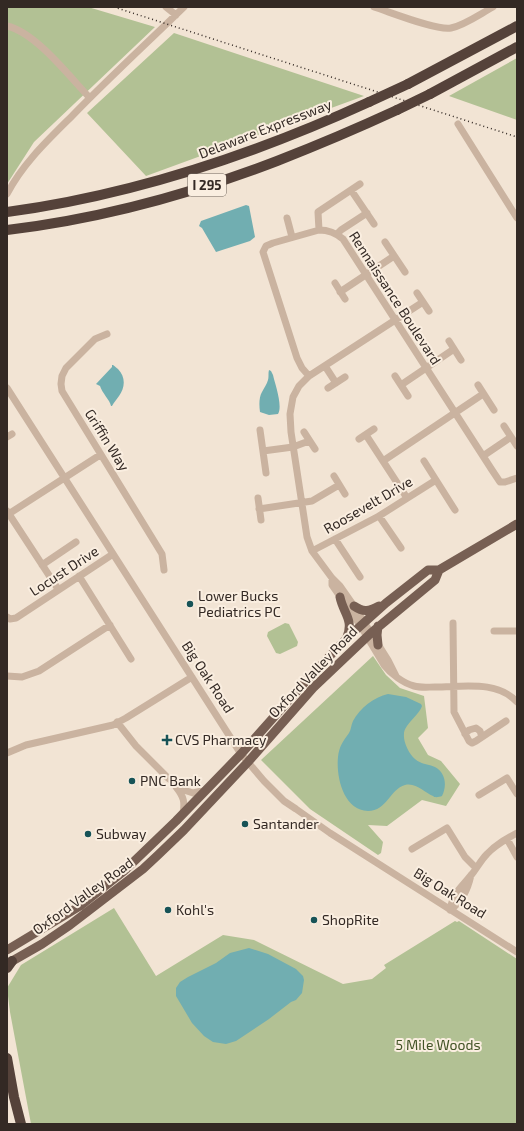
<svg xmlns="http://www.w3.org/2000/svg" width="524" height="1131" viewBox="0 0 524 1131" font-family="'Exo 2',sans-serif">
  <style>
    .green { fill: #b2c194 }
    .water { fill: #71aeb1 }
    .lines { fill: none; stroke-linecap: round; stroke-linejoin: round }
    .minor { stroke: #cab3a0; stroke-width: 7 }
    .major { stroke: #775f53; stroke-width: 9 }
    .highway { stroke: #55423a; stroke-width: 10 }
    .rail { stroke: #332924; stroke-width: 1.5; stroke-dasharray: 1 3; stroke-linecap: butt }
    .highway-bridge { stroke: #55423a; stroke-width: 10 }
    .poi-dot { fill: #175357; stroke: #faeee0; stroke-width: 1.5 }
    .labels { text-anchor: middle; stroke-width: 4; stroke-linejoin: round; paint-order: stroke }
    .shield { fill: #faeee0; stroke: #6f645c; stroke-width: 1 }
    .shield-label { font-size: 13px; font-weight: bold; fill: #332924 }
    .street-label { font-size: 14px; fill: #332924; stroke: #faeee0 }
    .poi-label { font-size: 14px; fill: #332924; stroke: #faeee0; text-anchor: start }
    .park-label { font-size: 14px; fill: #425326; stroke: #faeee0 }
  </style>
  <rect width="100%" height="100%" fill="#f2e4d4"/>
  <path class="green" d="M7,7H88L155,27L34,142L7,184Z
    M174,33L364,96L146,176L87,113Z
    M517,58V120L449,96Z
    M285,623L289,624L298,642L297,646L280,654L276,653L267,636L268,632Z
    M373,656L386,675L400,688L424,696L428,728L418,738L428,755L441,761L460,784L446,806L422,800L387,826L368,825L383,842L381,853L378,855L310,809L261,760Z
    M114,908L156,976L223,935L254,940L343,984L372,979L386,968L384,965L455,921L457,922L459,921L517,959V1124H31L10,1012L7,988L21,965Z"/>
  <path class="water" d="M246,205L249,206L255,237L250,241L216,252L202,228L199,226L201,221Z
    M112,365H113C115,366 116,368 118,369C126,377 125,388 119,396C117,399 114,402 112,406H111C110,400 102,393 100,386L96,384L112,367Z
    M269,370L271,371L273,375C275,384 283,406 278,414L269,415L260,412C259,405 259,397 262,392C264,388 267,384 268,380C269,376 268,373 269,370Z
    M388,694L406,697L421,704L422,706C419,715 404,725 404,734C403,742 409,754 415,759C420,764 428,764 435,767C446,773 447,786 442,796C439,797 435,798 433,796C425,793 416,782 405,785C390,789 387,811 368,811C343,810 336,776 338,757C339,747 343,741 349,733C351,730 351,725 353,721C360,708 374,697 388,694Z
    M249,948L268,954L296,969L303,976L304,980L302,993L296,1000L291,1002L269,1019L236,1041L226,1044L213,1042L204,1036L192,1023L176,996V988L180,982L188,977L216,963L230,953Z"/>
  <g class="lines">
    <path class="minor" d="M166,7L176,15
      M374,7C390,12 437,31 451,28C465,25 480,14 493,7
      M7,26C35,32 69,76 89,97
      M458,124L517,218
      M351,190L374,224
      M7,194C23,163 49,139 73,115C109,78 147,43 184,7
      M287,218L292,237
      M319,230L318,212L360,184
      M337,234L341,230L367,213
      M385,242L405,272
      M335,283L345,299
      M340,292L394,256
      M417,293L429,311
      M107,334L95,339L66,368L62,376L61,384L62,391L162,554L164,570
      M449,341L461,360
      M325,366L336,383
      M309,376L302,368L297,358L263,252L266,246L273,243L319,230C329,230 336,233 343,239L492,470L500,482H505L517,478
      M395,376L408,396
      M401,385L454,349
      M478,385L494,410
      M7,388L241,754L264,781L284,801L296,809L330,833L517,952
      M328,388L345,377
      M504,426L517,446
      M260,430L266,473
      M304,432L315,449
      M366,435L407,498
      M7,437L12,434
      M359,439L374,429
      M263,451L293,447L309,441
      M483,456L511,437
      M383,461L483,394
      M424,461L455,510
      M334,476L345,494
      M258,498L261,520
      M259,509L312,501L339,485
      M7,511L58,589
      M7,515L100,455
      M379,516L401,548
      M335,539L360,577
      M312,551L379,516L436,480
      M42,565L76,542
      M79,576L131,659
      M332,578V585L360,625L384,665C391,674 403,683 414,686C421,688 428,687 435,687C463,687 497,680 517,702
      M7,617L10,619L16,618L113,554
      M453,623L454,712L469,741L472,743L476,741L506,721
      M494,631H517
      M7,676L22,677L39,671L110,625
      M396,676L388,660L354,606L340,586L332,578L312,551L307,537L291,432L290,414L293,397L299,386L309,376L423,302
      M117,722L136,746L168,778L187,791L193,793L206,790
      M465,734L469,730L476,728L480,731L482,737
      M7,753L26,745L113,725L126,718L192,677
      M176,787C184,797 185,802 183,814
      M479,795L507,778L517,794
      M507,839L517,857
      M412,849L447,828L465,857L476,868
      M450,910C453,892 462,887 472,874C477,868 481,860 487,854C495,845 506,839 517,833
      M450,910C462,902 468,889 471,875"/>
    <path class="major" d="M340,597C343,613 354,619 347,637
      M354,606C364,613 369,611 379,606
      M378,626L377,635L378,645
      M7,950L80,906L124,871L176,821L241,754L305,682L347,638L386,603L428,570H439L517,524
      M7,964L42,944L70,925L143,869L158,855L184,830L248,762L313,688L371,633L435,580L439,570"/>
    <path class="highway" d="M408,84L517,26
      M430,94L517,47
      M7,212C133,195 253,155 369,102
      M7,230C99,219 191,194 277,161C318,145 358,128 397,110
      M7,968L12,961
      M7,1058L14,1097L21,1124"/>
    <path class="rail" d="M114,7L517,137"/>
    <path class="highway-bridge" d="M369,102L408,84
      M397,110L430,94"/>
  </g>
  <g class="poi-dot">
    <circle cx="190" cy="604" r="4"/>
    <path d="M165 734h4v4h4v4h-4v4h-4v-4h-4v-4h4z"/>
    <circle cx="132" cy="781" r="4"/>
    <circle cx="245" cy="824" r="4"/>
    <circle cx="88" cy="834" r="4"/>
    <circle cx="168" cy="910" r="4"/>
    <circle cx="314" cy="920" r="4"/>
  </g>
  <g class="labels">
    <rect class="shield" x="188" y="174" width="38" height="22" rx="3"/>
    <g class="shield-label">
      <text x="207" y="190">I 295</text>
    </g>
    <g class="street-label">
      <text transform="translate(265 129) rotate(-21)" y="5">Delaware Expressway</text>
      <text transform="translate(395 298) rotate(57)" y="5">Rennaissance Boulevard</text>
      <text transform="translate(107 440) rotate(58)" y="5">Griffin Way</text>
      <text transform="translate(368 505) rotate(-30)" y="5">Roosevelt Drive</text>
      <text transform="translate(64 571) rotate(-33)" y="5">Locust Drive</text>
      <text transform="translate(313 672) rotate(-46)" y="5">Oxford Valley Road</text>
      <text transform="translate(208 677) rotate(57)" y="5">Big Oak Road</text>
      <text transform="translate(450 893) rotate(32)" y="5">Big Oak Road</text>
      <text transform="translate(83 896) rotate(-36)" y="5">Oxford Valley Road</text>
    </g>
    <g class="poi-label">
      <text x="198" y="601">Lower Bucks<tspan x="198" dy="16">Pediatrics PC</tspan></text>
      <text x="175" y="745">CVS Pharmacy</text>
      <text x="140" y="786">PNC Bank</text>
      <text x="253" y="829">Santander</text>
      <text x="96" y="839">Subway</text>
      <text x="176" y="915">Kohl's</text>
      <text x="322" y="925">ShopRite</text>
    </g>
    <g class="park-label">
      <text x="438" y="1050">5 Mile Woods</text>
    </g>
  </g>
  <rect width="524" height="1131" fill="none" stroke="#332924" stroke-width="16"/>
</svg>
